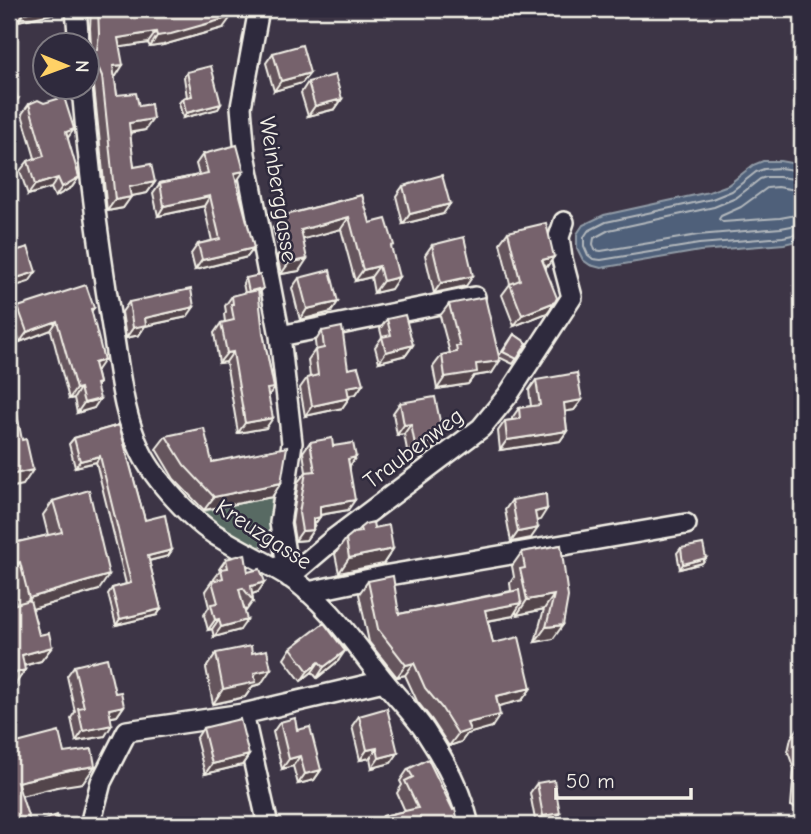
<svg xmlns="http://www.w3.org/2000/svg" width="811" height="834" viewBox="0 0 811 834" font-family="'Comic Neue',sans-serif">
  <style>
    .green { fill: #596b63; stroke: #a6aea6; stroke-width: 2 }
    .water { fill: #4f617a; stroke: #919ba6; stroke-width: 2 }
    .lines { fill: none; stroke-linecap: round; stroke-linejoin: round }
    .shore { stroke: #b2b7bc; stroke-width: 2 }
    .minor-casing { stroke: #f4f1e8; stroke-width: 24 }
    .minor { stroke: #2f2a3d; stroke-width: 19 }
    .wall { fill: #65545d; stroke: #f4f1e8; stroke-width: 2 }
    .shaded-wall { fill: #53454c; stroke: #f4f1e8; stroke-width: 2 }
    .building { fill: #76626c; stroke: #f4f1e8; stroke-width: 2 }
    .labels { text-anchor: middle; stroke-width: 5; stroke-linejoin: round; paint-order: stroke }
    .street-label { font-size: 23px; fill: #f4f1e8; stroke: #2f2a3d }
  </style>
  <rect width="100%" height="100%" fill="#3d3546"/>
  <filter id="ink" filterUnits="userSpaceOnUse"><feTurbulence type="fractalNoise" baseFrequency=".0143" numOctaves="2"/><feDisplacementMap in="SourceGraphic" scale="14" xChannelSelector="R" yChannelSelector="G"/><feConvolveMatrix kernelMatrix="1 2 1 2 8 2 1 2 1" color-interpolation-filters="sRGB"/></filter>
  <g filter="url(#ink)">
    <path class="green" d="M272,496L269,544L252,549L236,542L201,512Z"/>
    <path class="water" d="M763,161H780L802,165L801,240L784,244L700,251L601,268L590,265L583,260L577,248V234L583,225L604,215L709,192L728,185L753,165Z"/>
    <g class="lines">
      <path class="shore" d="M802,171L780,168L764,169L756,172L732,191L712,199L606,222L588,231L584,237V246L588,255L593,259L601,260L699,244L783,237L802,233
        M802,180L779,177H766L760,179L736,198L714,207L609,230L594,238L593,244L595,250L601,251L698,235L781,228L802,224
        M802,191L778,187L767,188L741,207L721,216L719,219L723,222L780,218L802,214"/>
      <defs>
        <path id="minor" d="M76,9L79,46
          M259,9L241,107L245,154L280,336L292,443L280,523L289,577
          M82,88C89,171 100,256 114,339C120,377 124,417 141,452C154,479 193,522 219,537C241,551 266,562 288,576C328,602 355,645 384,681C398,699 415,715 427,734C445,761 462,794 469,825
          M280,336L475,297
          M289,577L335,538L481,428L508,395L572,297L562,259L559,237L564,222
          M308,592L389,575L686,524
          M243,714L268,825
          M90,825L101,782L127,731L243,714L384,681"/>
      </defs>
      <use href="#minor" class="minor-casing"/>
      <use href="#minor" class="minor"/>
    </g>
    <path class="wall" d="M16,9H58L56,13L18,21Z
      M91,9H165L164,14L223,28L163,45L150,47L148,43L120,47L116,76H114L117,95L145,130L130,133L134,167L155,182L147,193L131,196L123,208L107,211L94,87L92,80L88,77V60L90,56L91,45L90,28Z
      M273,53L310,73L302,83L274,91L266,63Z
      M187,72L221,104L218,109L183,118L179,103L183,98L187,97L184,77Z
      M308,82L342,99L335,109L308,116L301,93Z
      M29,104L74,129L67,138L79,177L72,187L55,197L51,188L28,195L20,171L28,161L35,158L22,114Z
      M203,154L236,181L254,248L247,257L195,270L191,254L198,244L212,241L204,206L158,216L153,193L160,183L199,175L196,164Z
      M403,186L443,214L403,224L396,196Z
      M362,195L370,223L391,248V289L374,293L371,277L355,281L341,229L303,239L299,271L281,274L277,256L280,252L273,228L282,216Z
      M508,232L546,268L547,313L514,326L502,295L510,284L500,243Z
      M432,245L466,286L434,293L425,255Z
      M246,278L263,289L258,294L263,333L274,388L269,395L266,428L238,433L226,362L219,363L214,333L221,323L225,322L224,314L226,312L225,306L232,296L245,293L243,283Z
      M299,278L331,312L300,320L292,288Z
      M129,302L187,317L145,326L139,335L126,338L122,312Z
      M449,304L499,356L514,334L527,343L513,364L499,357L492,373L474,376L468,384L437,389L433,367L442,355L450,353L440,316Z
      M18,307L94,308L91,312L97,370H96L99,383L97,386L94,408L77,413L74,398L69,399L51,330L20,342L12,318Z
      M387,319L413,345L406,355L379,362L375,347L382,337L380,329Z
      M322,331L348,369L363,384L356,394L349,396V398L342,408L305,416L300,388L307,378L310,377L308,360L315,350H316L315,342Z
      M536,380L582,400L574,410L565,411L567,431L560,441L500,450L498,431L505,421L512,420V418L519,408L531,406L529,390Z
      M400,403L436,446L431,451L408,455L404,434L397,435L393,413Z
      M119,425L145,520L172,550L168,556L149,561L161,609L157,615L116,625L108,594L112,588L126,584L96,462L75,467L69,444L74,438Z
      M166,436L212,462L272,497L204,510L174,479L156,449Z
      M310,442L333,446L350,466L348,510L320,515L313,528V530L306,540L295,541L292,523L298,482L306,472L303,452Z
      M512,500L540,520L536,521L531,538L511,542L505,510Z
      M53,501L99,590L32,609L39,635L52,647L41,661L24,666L15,685L16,604L9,577V544L48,535L43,515Z
      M360,528H374L393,549L383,564L339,573L335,554L346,539L356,532Z
      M561,545L553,639L535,642L544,609L517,615L516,611L513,616L488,621L493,643L531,688L522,700L498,706L492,727L467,734L461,742L449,746L432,720L417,701L405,675L397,677L369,642L359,594L368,581L399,614L511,591L510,583L514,577L512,566L522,552Z
      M681,548L706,558L702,563L680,569L677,553Z
      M226,559L248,572L258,592L252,594L253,601L246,611L244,608L240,630L214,637L212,629L208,630L204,615L209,607L205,591L212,581H214V579L220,571L219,569Z
      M291,648L338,661L317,678L312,672L301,681L284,659Z
      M216,653H252L261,684L253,686L245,697L213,704L206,668Z
      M74,666L115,693L124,706L117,716L111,717L105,736L76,741L71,718L75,712L67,676Z
      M359,716L398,753L391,763L372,768L370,758L360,760L352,726Z
      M280,722L297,730L321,770L314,780L298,784L293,766L282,769L273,732Z
      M802,723V810L791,806L794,769L788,752L791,738Z
      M203,728L249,755L242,765L205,774L196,739Z
      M408,769L459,825H377L383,816L405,811L397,793L402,785L400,781Z
      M537,783L560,813L552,823L536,825L530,793Z"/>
    <path class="shaded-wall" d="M43,9H58L56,13L18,21L24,13Z
      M231,17L223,28L163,45L150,47L157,36Z
      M156,32L148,43L110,49L118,38Z
      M123,65L116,76L105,77L113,66Z
      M310,73L302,83L274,91L281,81Z
      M18,99L9,112V103Z
      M342,99L335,109L308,116L315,106Z
      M221,104L218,109L183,118L186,113Z
      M153,119L145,130L121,134L129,123Z
      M74,129L67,139L66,132Z
      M244,171L237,181L234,173Z
      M79,177L72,187L55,197L62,187Z
      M58,178L51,188L28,195L35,185Z
      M155,182L147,193L121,198L129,187Z
      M210,196L204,206L158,216L164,206Z
      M131,197L123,208L107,211L115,200Z
      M450,204L443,214L403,224L410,214Z
      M349,217L341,229L293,242L301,230Z
      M254,248L247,257L195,270L202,260Z
      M554,257L546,268L542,260Z
      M307,259L299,271L281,274L289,263Z
      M379,266L371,277L355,281L363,270Z
      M36,272L29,282L9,288L10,280Z
      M473,276L466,286L434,293L441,283Z
      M399,277L391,289L374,293L383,281Z
      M338,302L331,312L300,320L307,309Z
      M555,302L547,313L514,326L522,315Z
      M194,307L187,317L145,326L139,335L126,338L133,328L145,318Z
      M16,312L9,322V314Z
      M57,321L51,330L20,342L27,332Z
      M413,345L406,355L379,362L386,352Z
      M233,352L226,362L219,363L227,353Z
      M104,360L97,370L87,373L94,363Z
      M500,361L492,373L474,376L468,384L437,389L445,377L476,364Z
      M363,384L356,394L340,397L347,387Z
      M80,388L74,398L69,399L76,389Z
      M349,398L342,408L305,416L312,406Z
      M100,399L94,408L77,413L84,403Z
      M582,400L574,410L557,413L564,403Z
      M273,418L266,428L238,433L245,423Z
      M411,424L404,434L397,435L404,425Z
      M567,431L560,441L500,450L507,440Z
      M443,436L436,446L431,451L408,455L415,445Z
      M100,456L96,462L75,467L80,461Z
      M356,457L349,467L348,459Z
      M33,470L23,485L9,488V475Z
      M281,483L272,497L204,510L214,497Z
      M355,500L348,510L313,516L320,506Z
      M547,509L540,520L528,523L535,512Z
      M320,517L313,527L306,529L313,519Z
      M538,528L531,538L511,542L518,532Z
      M313,530L306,540L295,541L302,531Z
      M393,549L383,564L339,573L349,558Z
      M172,550L168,556L144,562L148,556Z
      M706,558L702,563L680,569L683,564Z
      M20,562L9,577V565Z
      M109,575L99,590L18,613L29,598Z
      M265,582L258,592L249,595L251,586Z
      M554,595L544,609L517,615L527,600Z
      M521,603L513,616L476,623L485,610Z
      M161,609L157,615L116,625L120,619Z
      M219,619L212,629L208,630L215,620Z
      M247,620L240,630L214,637L221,627Z
      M563,625L553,639L535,642L546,627Z
      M52,647L41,661L11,669L22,655Z
      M345,651L338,661L317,678L324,667Z
      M319,662L312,672L301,681L308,671Z
      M414,663L405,675L397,677L406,665Z
      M271,669L261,684L253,686L245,697L213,704L223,689L254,673Z
      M25,670L15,685L9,687V675Z
      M531,688L522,700L488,709L496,696Z
      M124,706L117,716L102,719L109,709Z
      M500,715L492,727L467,734L461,742L449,746L458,734L467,723Z
      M112,725L105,736L76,741L83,731Z
      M377,748L370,758L360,760L367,750Z
      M398,753L391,763L372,768L379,758Z
      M249,755L242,765L205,774L212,764Z
      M300,756L293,766L282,769L289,759Z
      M95,766L83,783L57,787L9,799L17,782L70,770Z
      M321,770L314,780L298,784L305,774Z
      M560,813L552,823L537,825L543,816Z"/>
    <path class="building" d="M23,9H43L24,13Z
      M98,9H165L164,14L184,9H228L231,17L171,34L157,36L156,32L118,38L123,65L113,66L117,95L136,93L139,106L151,104L153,119L129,123L134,167L151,164L155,182L129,187L131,197L115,200L102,76L99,69L95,66L94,50H97L99,34Z
      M302,45L310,73L281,81L273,53Z
      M211,66L221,104L186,113L183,98L192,96L187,72Z
      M9,72L18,99L9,103Z
      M335,75L342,99L315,106L308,82Z
      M64,97L74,129L66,132L79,177L62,187L58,178L35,185L28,161L44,156L29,104L38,100L44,103Z
      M237,145L244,171L234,173L254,248L202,260L198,244L220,239L210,196L164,206L160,183L208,173L203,154Z
      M442,175L450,204L410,214L403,186Z
      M362,195L370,223L386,219L394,245L391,246L399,277L383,281L379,266L363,270L349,217L301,230L307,259L289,263L285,244L289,243L282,216Z
      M546,223L554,257L542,260L557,298L555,302L522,315L510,284L520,280L508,232Z
      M464,237L473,276L441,283L432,245Z
      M28,247L36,272L10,280L9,253Z
      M330,270L338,302L307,309L299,278Z
      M260,275L263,289L249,292L246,278Z
      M86,285L94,308L91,309L104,360L94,363L99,383L96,384L100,399L84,403L80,388L76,389L57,321L27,332L18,307Z
      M191,289L194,307L145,318L146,325L133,328L129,302Z
      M258,289L263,333L274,388L267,389L273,418L245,423L233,352L227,353L221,323L234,320L231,304H233L232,296Z
      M9,295L16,312L9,314Z
      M485,297L500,361L476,364L477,372L445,377L442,355L457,352L456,346H460L449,304Z
      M405,315L413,345L386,352L382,337L391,335L387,319Z
      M342,327L348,369L358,367L363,384L347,387L349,398L312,406L307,378L318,375L315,350L324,348L322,331Z
      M514,334L527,343L517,359L503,352Z
      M577,373L582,400L564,403L567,431L507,440L505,421L520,419L519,408L540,405L536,380Z
      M435,397L443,436L438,441L415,445L411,424L404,425L400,403Z
      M15,404L22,440L26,439L33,470L9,475V405Z
      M119,425L145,520L165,515L172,550L148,556L161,609L120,619L112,588L131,583L100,456L80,461L74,438Z
      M204,428L212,462L287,447L281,483L214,497L184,465L166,436Z
      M332,438L333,446L353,443L356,457L348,459L355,500L320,506V517L313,519V530L302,531L299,513L306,472L315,471L310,442Z
      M89,490L109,575L29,598L20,562L9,565V544L62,532L53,501Z
      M546,494L547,509L535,512L538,528L518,532L512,500Z
      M373,522L374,528L389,525L393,549L349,558L346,539L353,533L361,532L360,528L365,524Z
      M703,544L706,558L683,564L681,548Z
      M561,545L568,597L563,625L546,627L554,595L527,600L520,569L525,568L522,552Z
      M245,554L248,572L260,569L265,582L251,586L253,601L243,588L239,589L247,620L221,627L219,619L215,620L211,604L218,603L212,581L223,578L221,569L228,568L226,559Z
      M393,576L399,614L519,590L521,603L485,610L493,643L519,637L531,688L496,696L500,715L467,723L470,730L458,734L441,707L425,688L414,663L406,665L378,629L368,581Z
      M30,600L39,635L49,633L52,647L22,655L25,670L9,675V606Z
      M324,623L345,651L324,667L319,662L308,671L291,648Z
      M251,646L252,653L267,650L271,669L254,673L256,682L223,689L216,653Z
      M107,658L115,693L121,692L124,706L109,709L112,725L83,731L78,708L84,707L74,666Z
      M387,708L398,753L379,758L377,748L367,750L359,716Z
      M295,718L297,730L310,727L321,770L305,774L300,756L289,759L280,722Z
      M240,719L249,755L212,764L203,728Z
      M59,732L64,753L92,749L95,766L70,770L17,782L31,825H9V745Z
      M428,759L453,810L455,809L459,825H386L383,816L418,808L405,781L413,777L408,769Z
      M554,780L560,813L543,816L537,783Z
      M57,815L59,825H31Z"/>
  </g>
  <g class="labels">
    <g class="street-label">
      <text transform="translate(279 189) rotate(81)" y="8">Weinberggasse</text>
      <text transform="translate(413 448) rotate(-37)" y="8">Traubenweg</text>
      <text transform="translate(264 534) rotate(33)" y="8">Kreuzgasse</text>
    </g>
  </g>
  <rect width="811" height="834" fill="none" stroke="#2f2a3d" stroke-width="35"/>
  <rect x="18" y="18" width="776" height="799" fill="none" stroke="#f4f1e8" stroke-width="2.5" filter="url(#ink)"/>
  <g transform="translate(66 66) rotate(91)"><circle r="33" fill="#2f2a3d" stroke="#7e7a81" stroke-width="2"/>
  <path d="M0-5L12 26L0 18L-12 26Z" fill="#ffd166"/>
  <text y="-10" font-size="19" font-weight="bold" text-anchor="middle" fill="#f4f1e8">N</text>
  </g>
  <path d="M556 788v10h135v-10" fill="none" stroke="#f4f1e8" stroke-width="3.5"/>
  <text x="566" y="788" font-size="21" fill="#f4f1e8" stroke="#2f2a3d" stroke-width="5" paint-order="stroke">50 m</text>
</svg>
